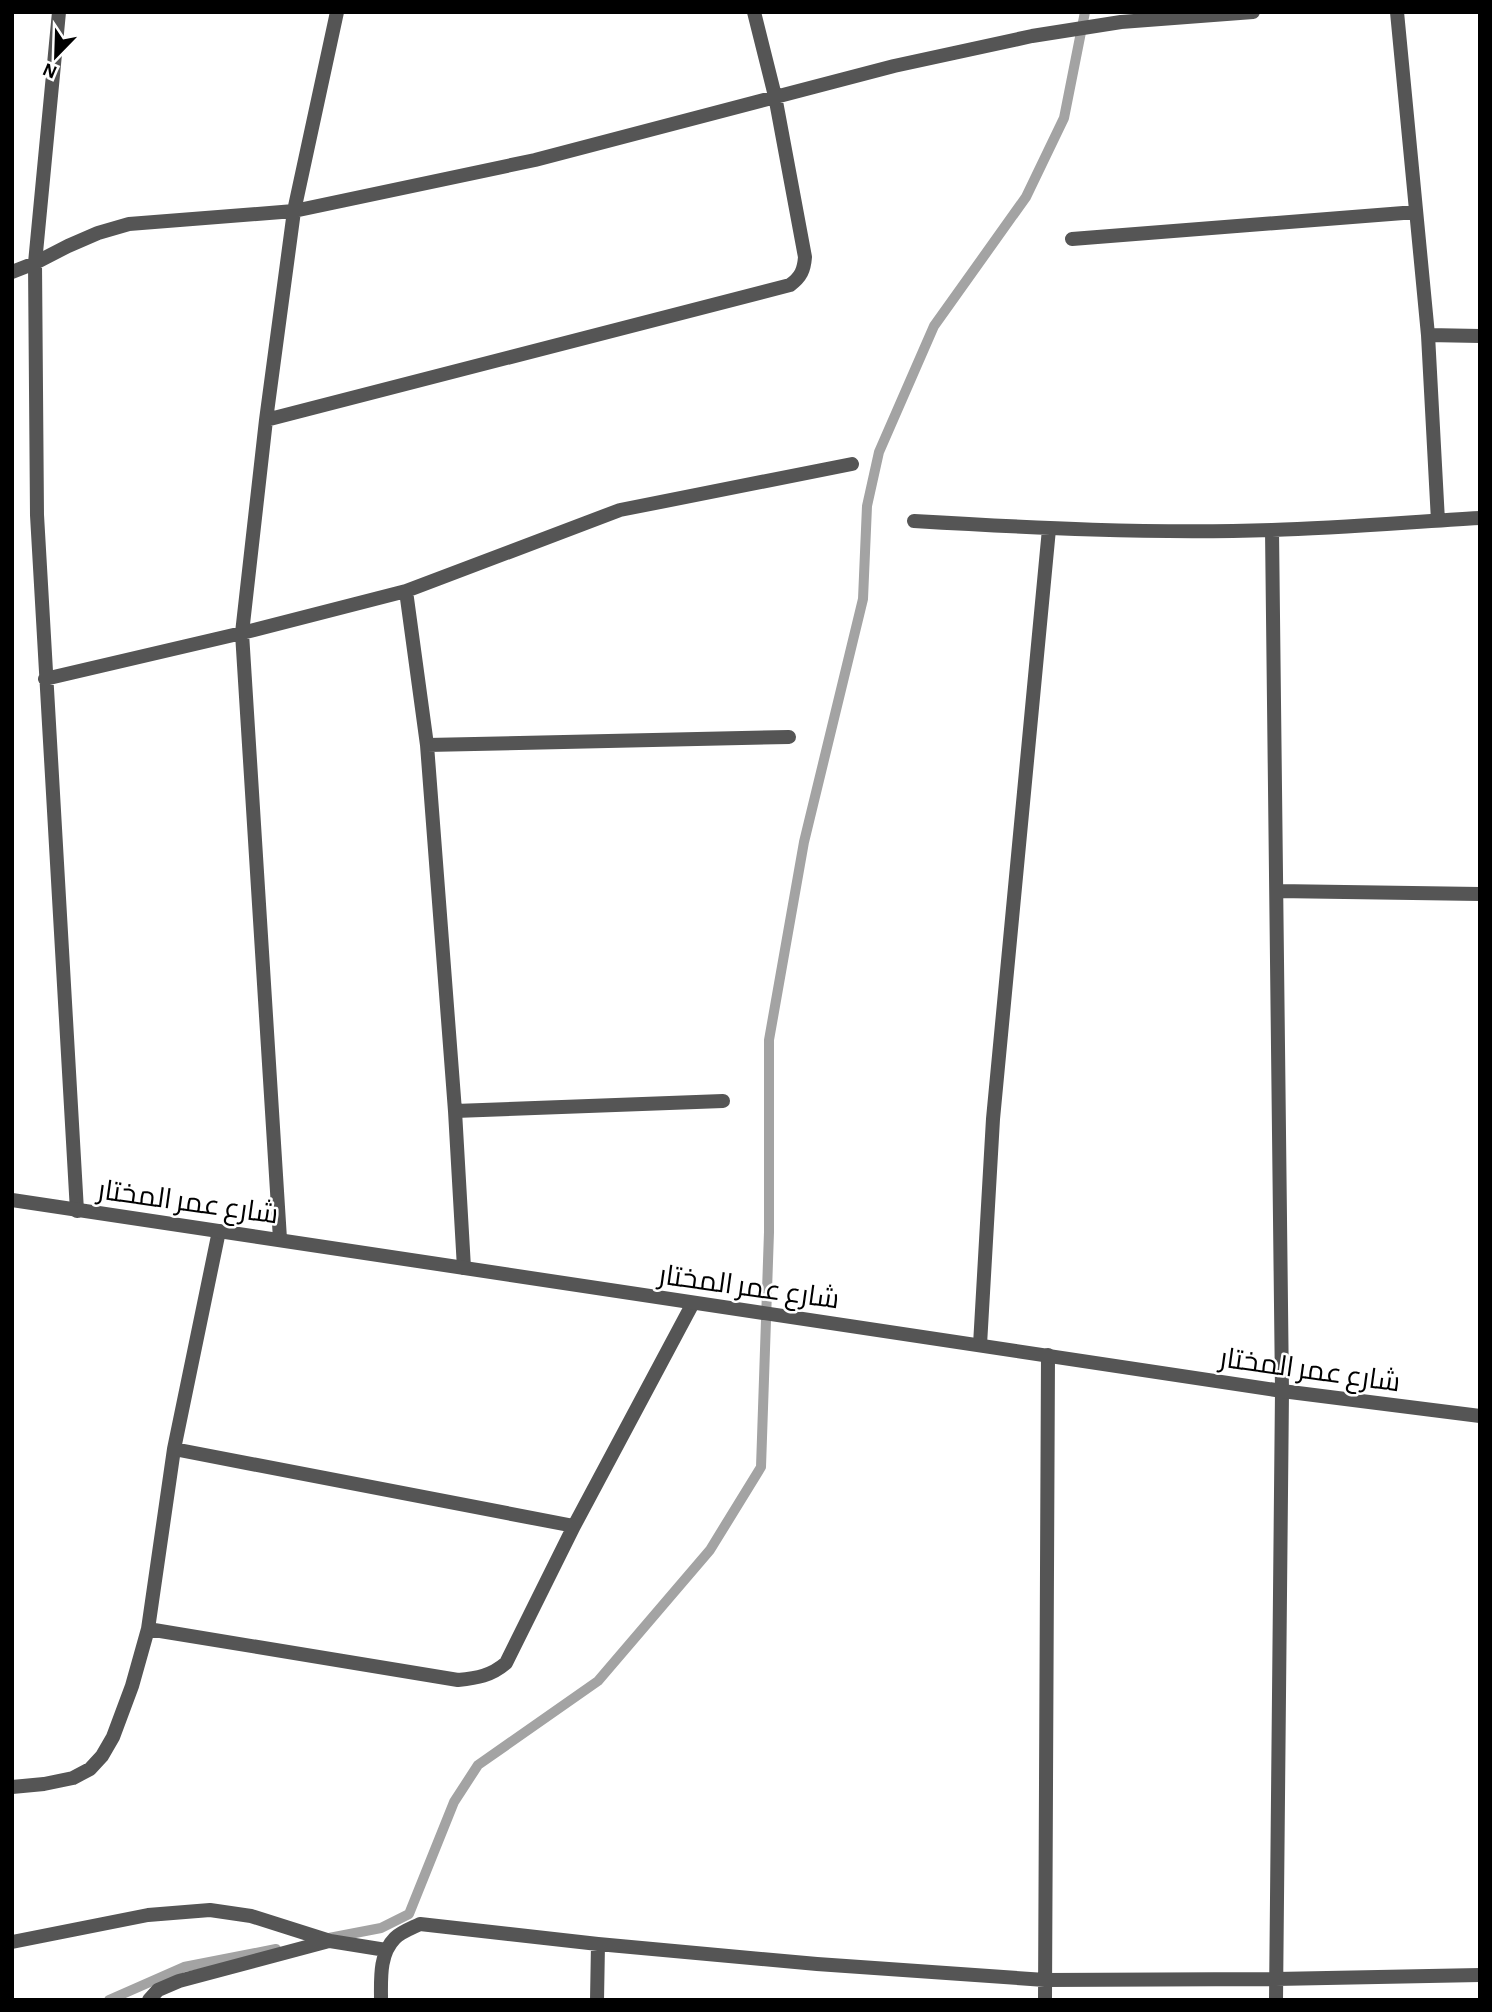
<svg xmlns="http://www.w3.org/2000/svg" width="1492" height="2012" viewBox="0 0 1492 2012" font-family="'Alegreya Sans',Cairo,sans-serif">
  <style>
    .lines { fill: none; stroke-linecap: round; stroke-linejoin: round }
    .stream { stroke: #a3a3a3; stroke-width: 10 }
    .minor { stroke: #555; stroke-width: 14 }
    .tertiary { stroke: #555; stroke-width: 14 }
    .labels { text-anchor: middle; stroke-width: 5; stroke-linejoin: round; paint-order: stroke }
    .street-label { font-size: 28px; fill: #000; stroke: #fff }
  </style>
  <rect width="100%" height="100%" fill="#fff"/>
  <g class="lines">
    <path class="stream" d="M329,1938L381,1928L409,1914L454,1802L478,1765L598,1681L710,1550L761,1467L769,1232V1040L804,842L863,599L867,506L879,452L934,326L1026,197L1064,118L1085,12
      M109,2000L184,1967L276,1949"/>
    <path class="minor" d="M59,12L35,263L37,515L77,1211
      M1397,12L1428,335L1438,521
      M1072,239L1416,212
      M12,272L35,263L68,246L98,233L129,224L294,211L535,160L894,66L1032,36L1121,22L1253,12
      M1428,335L1480,336
      M266,420L790,285C801,277 804,270 805,257L775,96L754,12
      M914,521C1033,528 1152,534 1272,530C1341,528 1410,522 1480,518
      M1272,530L1282,1391L1276,2000
      M406,591L427,745L455,1111L464,1268
      M45,679L242,633L406,591L620,510L852,464
      M427,745L789,737
      M1277,891L1480,894
      M455,1111L723,1101
      M280,1239L242,633L266,420L294,211L337,12
      M980,1345L993,1119L1049,529
      M174,1449L574,1526
      M148,1629L458,1680C477,1678 491,1676 506,1663L574,1526L693,1303
      M12,1787L44,1784L73,1778L90,1769L102,1756L113,1737L132,1686L148,1629L174,1449L219,1231
      M12,1942L148,1915L210,1910L251,1916L330,1941L386,1950
      M149,2000L158,1990L179,1981L329,1941
      M381,2000C381,1979 379,1954 395,1938C401,1932 412,1928 420,1924L598,1944L817,1964L1045,1980L1276,1979L1480,1975
      M597,2000L598,1944
      M1045,2000L1048,1355"/>
    <path class="tertiary" d="M12,1200L1282,1391L1480,1416"/>
  </g>
  <g class="labels">
    <g class="street-label">
      <text transform="translate(188 1201) rotate(8)" y="10">شارع عمر المختار</text>
      <text transform="translate(749 1286) rotate(8)" y="10">شارع عمر المختار</text>
      <text transform="translate(1310 1369) rotate(8)" y="10">شارع عمر المختار</text>
    </g>
  </g>
  <rect width="1492" height="2012" fill="none" stroke="#000000" stroke-width="28"/>
  <g transform="translate(56 56) rotate(203)" stroke="#ffffff" stroke-width="5" paint-order="stroke">
  <path d="M0-5L12 26L0 18L-12 26Z" fill="#000000"/>
  <text y="-10" font-size="19" font-weight="bold" text-anchor="middle" fill="#000000">N</text>
  </g>
</svg>
